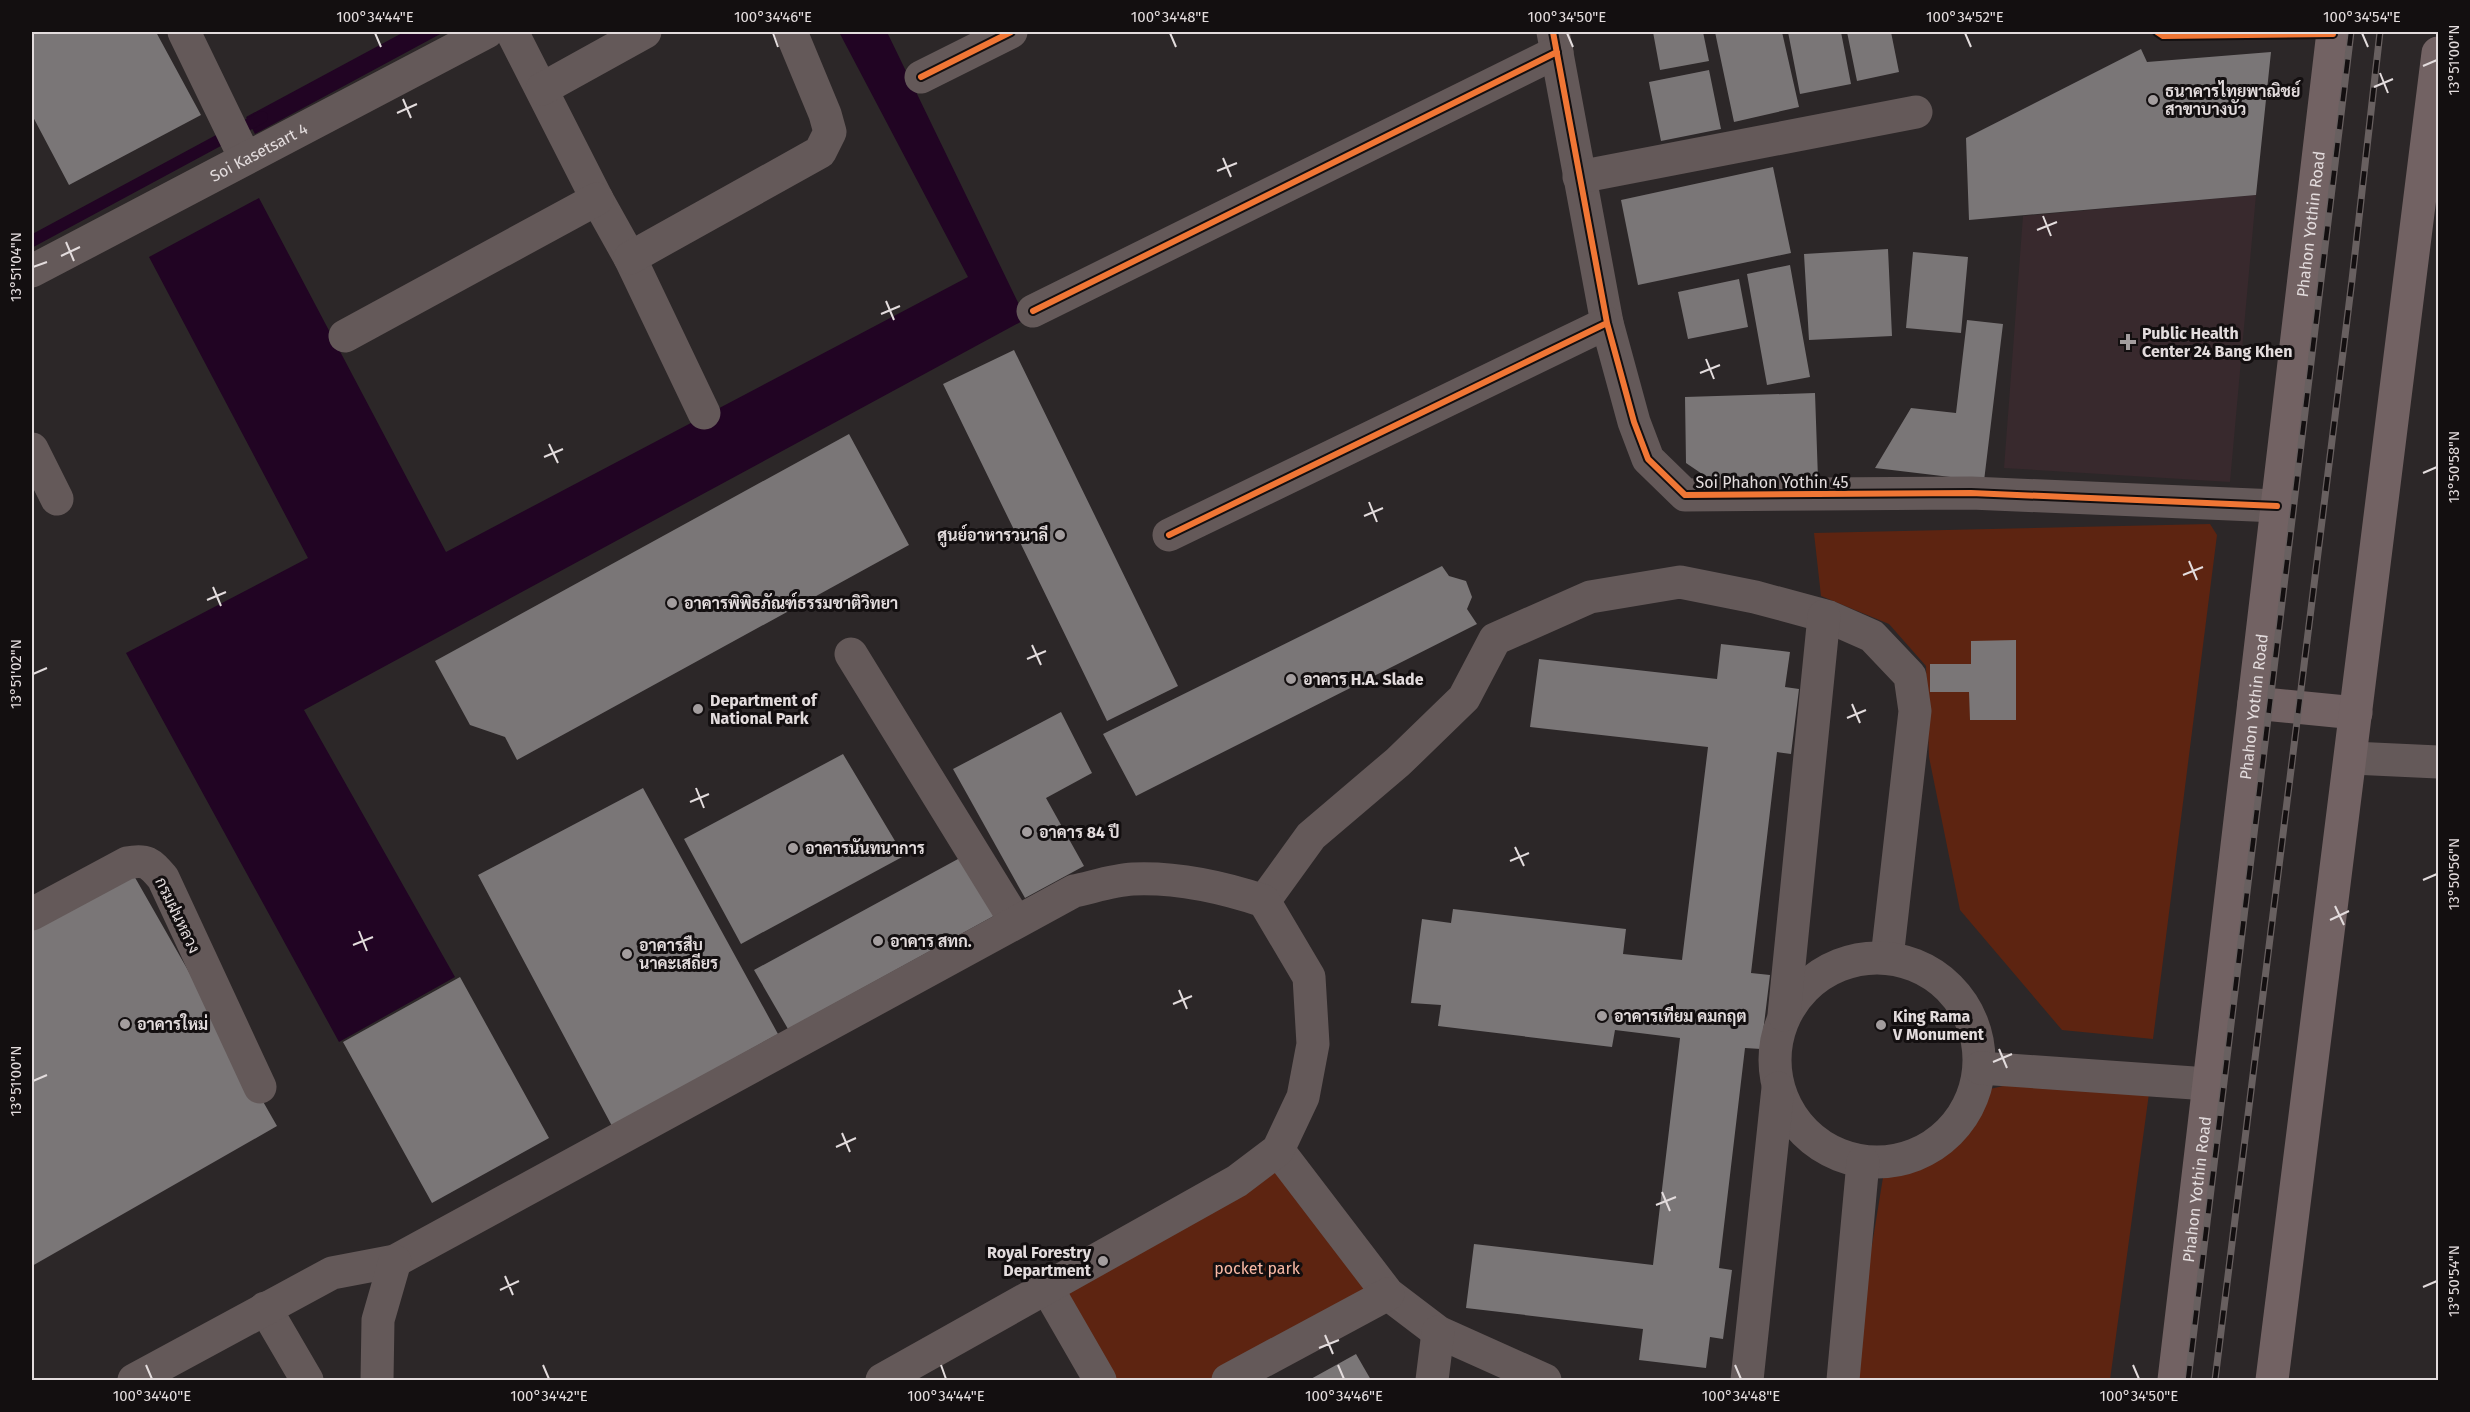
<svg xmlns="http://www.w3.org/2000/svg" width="2470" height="1412" viewBox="0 0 2470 1412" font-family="'Fira Sans',Sarabun,sans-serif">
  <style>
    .built { fill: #38292d }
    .green { fill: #5d2411 }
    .water { fill: #210423 }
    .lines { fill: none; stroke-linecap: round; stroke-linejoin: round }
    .stream { stroke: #210423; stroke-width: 12 }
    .building { fill: #7a7677 }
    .minor { stroke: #645959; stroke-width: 33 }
    .major { stroke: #726263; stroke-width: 33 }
    .rail-casing { stroke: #686060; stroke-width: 7 }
    .rail { stroke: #130f10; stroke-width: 4.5; stroke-dasharray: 14; stroke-linecap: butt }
    .cycleway-casing { stroke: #130f10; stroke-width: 10 }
    .cycleway { stroke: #f07635; stroke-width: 6 }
    .ticks { fill: none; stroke: #e3dcdd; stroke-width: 2 }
    .poi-dot { fill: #a39d9e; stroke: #130f10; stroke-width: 2 }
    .labels { text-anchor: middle; stroke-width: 6; stroke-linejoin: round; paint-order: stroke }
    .poi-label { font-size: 16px; font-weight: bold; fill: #e3dcdd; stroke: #130f10; text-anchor: start }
    .street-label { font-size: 16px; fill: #e3dcdd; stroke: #130f10 }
    .park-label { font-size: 16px; fill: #fabaa6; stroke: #130f10 }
    .neatline { fill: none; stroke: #e3dcdd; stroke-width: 2 }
    .ticks-label { font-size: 15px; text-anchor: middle; fill: #e3dcdd }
  </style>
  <rect width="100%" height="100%" fill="#2c2728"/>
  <path class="built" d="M2256,195L2230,482L2004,468L2023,216Z"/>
  <path class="green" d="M2210,524L2217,535L2153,1039L2062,1030L1960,910L1929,757L1926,666L1889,624L1821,596L1814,533Z
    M2153,1064L2110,1380H1850L1887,1153L1940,1127L1990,1089L2052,1075Z
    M1278,1150L1388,1294L1228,1380H1100L1047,1288Z"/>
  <path class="water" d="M404,32H444L255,134L246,117Z
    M839,32H887L1026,319L304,710L455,977L339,1042L126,653L308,558L149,257L259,198L446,552L968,277Z"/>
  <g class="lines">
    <path class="stream" d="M32,241L262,117"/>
  </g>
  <path class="building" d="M32,32H156L201,115L69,185L32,115Z
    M1653,32H1703L1709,61L1660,70Z
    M1715,32H1782L1799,107L1734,122Z
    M1788,32H1841L1851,84L1800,94Z
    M1847,32H1891L1899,72L1857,81Z
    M2141,49L2147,62L2271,52L2256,195L1969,220L1966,138Z
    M1709,70L1721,129L1661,141L1649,82Z
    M1773,167L1791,253L1638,285L1621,200Z
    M1888,249L1892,336L1809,340L1804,254Z
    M1913,252L1968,257L1961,333L1906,328Z
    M1790,265L1810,377L1767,385L1747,274Z
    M1739,279L1748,327L1688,339L1678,292Z
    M1967,320L2003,324L1984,481L1875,468L1911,408L1956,413Z
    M1014,350L1178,686L1107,721L943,384Z
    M1815,393L1818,479L1714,482L1686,463L1685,397Z
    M849,434L909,545L517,760L505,737L470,725L435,661Z
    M1442,566L1449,576L1466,581L1472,597L1467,609L1477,624L1136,796L1103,734Z
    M2016,640V720H1970L1969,692H1930V664H1971V641Z
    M1721,644L1790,652L1785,687L1799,689L1791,754L1777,752L1751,973L1770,975L1761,1049L1745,1048L1719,1268L1732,1270L1723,1339L1710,1337L1706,1368L1639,1360L1643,1329L1466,1308L1474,1244L1653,1265L1680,1038L1615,1030L1612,1047L1438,1026L1441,1005L1411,1003L1422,919L1451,923L1453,909L1626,929L1623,954L1682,960L1708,747L1530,727L1539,659L1717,679Z
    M1061,712L1092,773L1046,798L1084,866L1025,898L953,769Z
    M843,754L904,856L741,944L684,839Z
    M643,788L778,1034L612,1126L478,875Z
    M969,853L1001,912L788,1029L754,970Z
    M129,867L277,1126L32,1266V922Z
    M460,977L549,1138L432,1203L343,1042Z
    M1356,1354L1371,1380H1309Z"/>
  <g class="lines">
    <g class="minor">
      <path d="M184,32L245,158"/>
      <path d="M512,32L597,199L630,258L704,413"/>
      <path d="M1553,32L1607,323L1634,422L1648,459L1685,495L1971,493L2277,506"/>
      <path d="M921,77L1011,32"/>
      <path d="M542,89L645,32"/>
      <path d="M1579,177L1916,112"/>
      <path d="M630,258L820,152L830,132L825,114L791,32"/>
      <path id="s1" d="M32,271L487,32"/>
      <path d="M1033,311L1557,52"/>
      <path d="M345,336L597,199"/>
      <path d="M32,449L57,499"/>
      <path d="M1169,535L1607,323"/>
      <path d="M851,654L1016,922"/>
      <path d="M2352,758L2438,762"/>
      <path d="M1264,901L1311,836L1398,762L1464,698L1495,639L1590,597L1680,582L1755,597L1829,617L1872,636L1910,676L1915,711L1887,958"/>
      <path d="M32,914L127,863C147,859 150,863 163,878L260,1087"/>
      <circle cx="1877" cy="1060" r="102"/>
      <path d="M1784,1015L1824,616"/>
      <path d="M1980,1068L2208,1084"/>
      <path d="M1278,1150L1388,1294L1438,1332L1545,1380"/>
      <path d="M1047,1288L1100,1380"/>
      <path d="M265,1308L307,1380"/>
      <path d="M134,1380L332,1273L395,1261L1074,891C1093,887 1114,880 1133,879C1178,877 1222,887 1264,901L1309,977L1313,1044L1303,1097L1278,1150L1237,1181L882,1380"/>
      <path d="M377,1380L378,1320L395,1261"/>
      <path d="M1228,1380L1388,1294"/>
      <path d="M1432,1380L1438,1332"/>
      <path d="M1747,1380L1778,1088"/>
      <path d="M1843,1380L1863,1162"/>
    </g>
    <g class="major">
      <path d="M2254,703L2356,713"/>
      <path id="s2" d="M2174,1380L2333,32"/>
      <path d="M2272,1380L2438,53"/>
    </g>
    <defs>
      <path id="rail" d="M2188,1380L2351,32
        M2215,1380L2352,280L2380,32"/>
    </defs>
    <use href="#rail" class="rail-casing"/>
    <use href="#rail" class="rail"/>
    <defs>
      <path id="cycleway" d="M1553,32L1607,323L1634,422L1648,459L1685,495L1971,493L2277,506
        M2157,32L2163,36L2333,34
        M921,77L1011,32
        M1033,311L1557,52
        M1169,535L1607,323"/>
    </defs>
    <use href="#cycleway" class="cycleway-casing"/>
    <use href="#cycleway" class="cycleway"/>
  </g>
  <path class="ticks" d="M375,33L381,47M773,33L778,47M1170,33L1176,47M1567,33L1573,47M1965,33L1971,47M2362,33L2368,47M2423,66L2437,60M2380,73L2388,93M2374,87L2393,79M403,99L411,118M397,113L417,104M1223,158L1231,177M1217,171L1237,163M2043,216L2051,236M2037,230L2057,222M66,242L74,261M61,256L80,247M33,267L47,262M886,301L894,320M881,314L900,306M1706,359L1714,379M1700,373L1720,365M549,444L558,463M544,457L563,449M2423,473L2437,467M1369,502L1377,522M1364,516L1383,508M2189,561L2197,580M2183,575L2203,567M213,587L221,606M207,600L226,592M1032,645L1041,665M1027,659L1046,651M33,674L47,668M1852,704L1860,723M1847,718L1866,710M696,788L704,808M690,802L709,794M1515,847L1524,866M1510,861L1529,853M2423,880L2437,874M2335,906L2344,925M2330,920L2349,911M359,931L367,951M353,945L373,937M1179,990L1187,1009M1173,1004L1192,996M1999,1049L2007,1068M1993,1062L2012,1054M33,1081L47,1075M842,1133L850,1152M836,1147L856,1138M1662,1192L1670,1211M1656,1205L1676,1197M505,1276L513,1295M2423,1287L2437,1281M500,1290L519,1281M1325,1335L1333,1354M1319,1348L1339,1340M146,1365L152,1379M543,1365L549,1379M941,1365L946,1379M1338,1365L1344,1379M1735,1365L1741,1379M2133,1365L2139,1379"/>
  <g class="poi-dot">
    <circle cx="2153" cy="100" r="6"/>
    <path d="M2125 333h6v6h6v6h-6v6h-6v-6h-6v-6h6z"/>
    <circle cx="1060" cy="535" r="6"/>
    <circle cx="672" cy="603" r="6"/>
    <circle cx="1291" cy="679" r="6"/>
    <circle cx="698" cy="709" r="6"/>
    <circle cx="1027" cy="832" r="6"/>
    <circle cx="793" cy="848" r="6"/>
    <circle cx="878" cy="941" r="6"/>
    <circle cx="627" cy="954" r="6"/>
    <circle cx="1602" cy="1016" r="6"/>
    <circle cx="125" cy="1024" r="6"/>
    <circle cx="1881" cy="1025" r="6"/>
    <circle cx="1103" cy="1261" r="6"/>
  </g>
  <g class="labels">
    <g class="poi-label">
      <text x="2165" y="97">ธนาคารไทยพาณิชย์<tspan x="2165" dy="18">สาขาบางบัว</tspan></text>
      <text x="2142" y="339">Public Health<tspan x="2142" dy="18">Center 24 Bang Khen</tspan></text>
      <text x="1048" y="541" text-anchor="end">ศูนย์อาหารวนาลี</text>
      <text x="684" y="609">อาคารพิพิธภัณฑ์ธรรมชาติวิทยา</text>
      <text x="1303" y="685">อาคาร H.A. Slade</text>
      <text x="710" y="706">Department of<tspan x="710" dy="18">National Park</tspan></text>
      <text x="1039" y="838">อาคาร 84 ปี</text>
      <text x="805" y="854">อาคารนันทนาการ</text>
      <text x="890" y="947">อาคาร สทก.</text>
      <text x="639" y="951">อาคารสืบ<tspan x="639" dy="18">นาคะเสถียร</tspan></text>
      <text x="1614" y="1022">อาคารเทียม คมกฤต</text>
      <text x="1893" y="1022">King Rama<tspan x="1893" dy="18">V Monument</tspan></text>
      <text x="137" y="1030">อาคารใหม่</text>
      <text x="1091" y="1258" text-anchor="end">Royal Forestry<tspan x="1091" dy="18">Department</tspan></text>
    </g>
    <g class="street-label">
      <text dy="6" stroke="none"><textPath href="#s1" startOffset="256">Soi Kasetsart 4</textPath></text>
      <text dy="6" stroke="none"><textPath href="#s2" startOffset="1164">Phahon Yothin Road</textPath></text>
      <text x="1772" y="488">Soi Phahon Yothin 45</text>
      <text dy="6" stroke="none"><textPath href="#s2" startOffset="678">Phahon Yothin Road</textPath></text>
      <text transform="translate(178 915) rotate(64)" y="6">กรมฝนหลวง</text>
      <text dy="6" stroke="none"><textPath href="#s2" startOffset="192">Phahon Yothin Road</textPath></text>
    </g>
    <g class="park-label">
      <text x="1257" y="1274">pocket park</text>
    </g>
  </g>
  <rect width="2470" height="1412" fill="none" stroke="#130f10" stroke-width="66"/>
  <rect x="33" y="33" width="2404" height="1346" class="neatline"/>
  <g class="ticks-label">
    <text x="375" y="22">100°34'44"E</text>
    <text x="773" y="22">100°34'46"E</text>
    <text x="1170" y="22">100°34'48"E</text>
    <text x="1567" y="22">100°34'50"E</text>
    <text x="1965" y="22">100°34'52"E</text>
    <text x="2362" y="22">100°34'54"E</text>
    <text transform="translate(2454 60) rotate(-90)" y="5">13°51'00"N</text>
    <text transform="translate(16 267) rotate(-90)" y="5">13°51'04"N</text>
    <text transform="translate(2454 467) rotate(-90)" y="5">13°50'58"N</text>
    <text transform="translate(16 674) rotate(-90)" y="5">13°51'02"N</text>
    <text transform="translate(2454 874) rotate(-90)" y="5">13°50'56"N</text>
    <text transform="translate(16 1081) rotate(-90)" y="5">13°51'00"N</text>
    <text transform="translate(2454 1281) rotate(-90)" y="5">13°50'54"N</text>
    <text x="152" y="1401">100°34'40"E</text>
    <text x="549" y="1401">100°34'42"E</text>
    <text x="946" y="1401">100°34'44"E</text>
    <text x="1344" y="1401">100°34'46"E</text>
    <text x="1741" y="1401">100°34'48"E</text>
    <text x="2139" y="1401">100°34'50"E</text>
  </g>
</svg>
